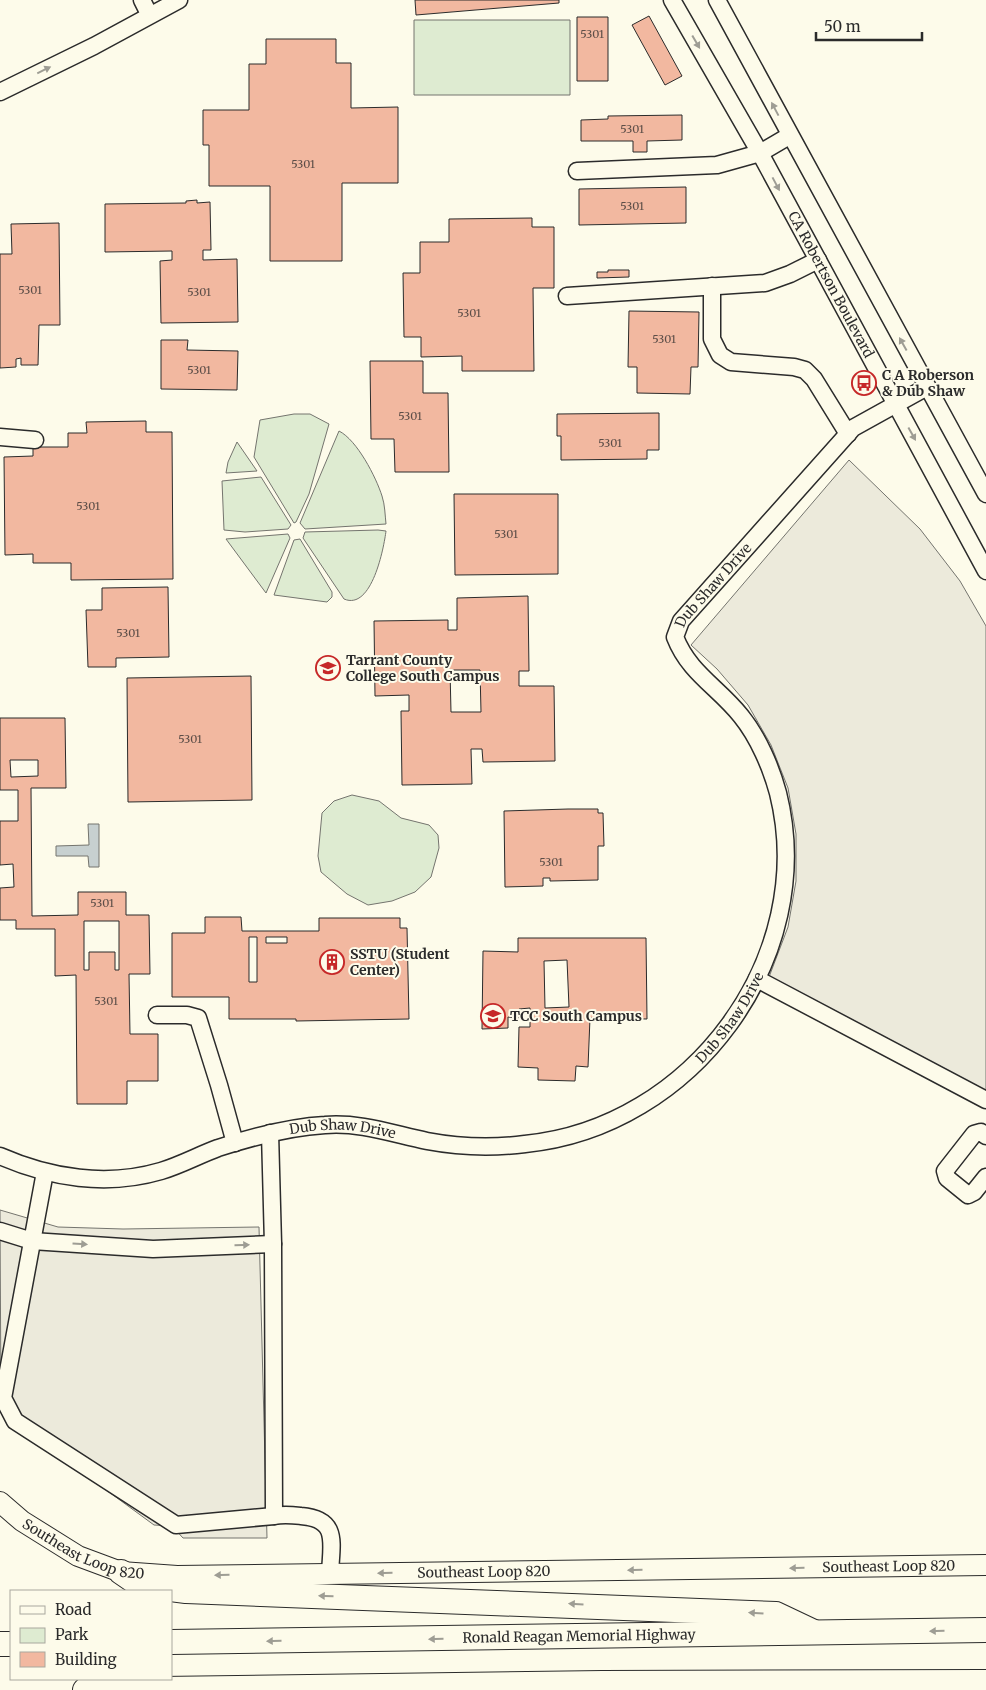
<svg xmlns="http://www.w3.org/2000/svg" width="986" height="1690" viewBox="0 0 986 1690" font-family="Merriweather,serif">
  <style>
    .green { fill: #deebd1; stroke: #74746e }
    .parking { fill: #eceadb; stroke: #74746e }
    .water { fill: #c7d0d0; stroke: #74746e }
    .building { fill: #f2b8a0; stroke: #2b2b2b; fill-rule: evenodd }
    .lines { fill: none; stroke-linecap: round; stroke-linejoin: round }
    .minor-casing { stroke: #2b2b2b; stroke-width: 19 }
    .major-casing { stroke: #2b2b2b; stroke-width: 22 }
    .highway-casing { stroke: #2b2b2b; stroke-width: 26 }
    .minor { stroke: #fdfbea; stroke-width: 16 }
    .major { stroke: #fdfbea; stroke-width: 20 }
    .highway { stroke: #fdfbea; stroke-width: 24 }
    .oneway { fill: #9e9d94 }
    .labels { text-anchor: middle; stroke-width: 4; stroke-linejoin: round; paint-order: stroke }
    .number-label { font-size: 11px; fill: #5d4e48 }
    .street-label { font-size: 14px; fill: #2b2b2b; stroke: #fdfbea }
    .poi-label { font-size: 14px; font-weight: bold; fill: #2b2b2b; stroke: #fdfbea; text-anchor: start }
  </style>
  <rect width="100%" height="100%" fill="#fdfbea"/>
  <path class="green" d="M414,20H570V95H414Z
    M294,414H310L329,424L309,494L296,522L294,523L254,457L260,420Z
    M339,431C357,440 376,477 382,496C385,505 385,515 386,524L305,529L300,523Z
    M237,442L257,471L226,473L228,462Z
    M261,477L291,525L288,529L245,532L224,530L222,481Z
    M378,530L386,531C384,547 372,611 344,599L303,538L305,532Z
    M288,534L290,538L266,593L226,539Z
    M300,539L332,592V597L327,602L274,595L294,540Z
    M352,795L379,801L401,818L429,825L438,835L439,848L431,877L415,892L392,901L368,905L347,894L321,872L318,856L322,813L334,801Z"/>
  <path class="parking" d="M849,460L920,529L960,581L986,626V1091L769,977L788,927L796,881V834L788,788L771,745L748,705L717,669L691,645Z
    M0,1210L58,1227L123,1229L259,1227L267,1538H183L172,1526L154,1525L1,1413Z"/>
  <path class="water" d="M88,824H99V867H89L88,856H56V846L89,845Z"/>
  <path class="building" d="M415,0H559V3L416,15Z
    M649,16L682,76L665,85L632,25Z
    M577,17H608V81H577Z
    M266,39H336V63H351V108L398,107V183H342V261H270V186H209V145H203V110H249V64H266Z
    M682,115V140L647,141V152H633V141H581V120L608,119V116Z
    M686,187V223L579,225V189Z
    M197,200V203L210,202L211,250H203V260L237,259L238,322L161,323L160,261L172,260V251L105,252V204L186,203V201Z
    M532,218V227H554V288H533L534,371H462V356L421,357V337H404L403,273H420V242H449V219Z
    M59,223L60,325H39L38,365H21V358L16,359V367L0,368V254H12L11,224Z
    M608,270H629V277L597,278V272H608Z
    M629,311L699,312L698,367H691L690,394L637,393V367H628Z
    M161,340H188L187,350L238,351L237,390L161,389Z
    M370,361H423V393H448L449,472H395L394,439H371Z
    M659,413V450H647V459L561,460V436H557V414Z
    M146,421V432H172L173,579L71,580V563H33V554L5,555L4,457L33,456V447H68V433H87L86,422Z
    M454,494H558V574L455,575Z
    M168,587L169,657L116,658V667H88L86,610H102V588Z
    M528,596L529,671H519V686H554L555,761L483,762L482,749H471L472,784L402,785L401,711H409V695L375,696L374,621L448,620V630H457V598ZM450,670H480L481,712H451Z
    M251,676L252,800L128,802L127,678Z
    M0,718H65L66,788H31L32,916L78,915V892H126V915H149L150,974H129L130,1034H158V1081H127V1104H77L76,975L55,976V929H16V920H0V888L14,887L13,864L0,865V821H18V790H0ZM10,760H38V776L11,777ZM84,921H119V970H115V952H89V970H84Z
    M568,809H598V813H603L604,846H598V880L550,881V878H543V886L505,887L504,811Z
    M205,917H241L242,931H319V918H400V928H407L409,1019L296,1021V1019H229V997H172V933H205ZM249,937H257V982H249ZM266,937H287V943H266Z
    M518,938H646L647,1019L590,1018L588,1067L576,1066L575,1081L538,1080V1068L518,1067L519,1027H530V1008L519,1009L520,1018L508,1017V1028L482,1029L483,951L518,952ZM567,960L569,1007L545,1008L544,961Z"/>
  <g class="lines">
    <defs>
      <g id="minor">
        <path d="M142,0L149,14"/>
        <path id="s1" d="M672,0L760,153L986,571"/>
        <path d="M717,0L986,494"/>
        <path d="M0,92L94,46L179,0"/>
        <path d="M577,171L717,165L760,153L789,136"/>
        <path d="M712,286V339L720,355L731,362L794,367L805,370L814,379L848,434"/>
        <path d="M567,296L765,283L790,274L818,260"/>
        <path d="M0,437L35,440"/>
        <path d="M757,979L986,1100"/>
        <path d="M157,1015H187L198,1018L219,1085L235,1143"/>
        <path d="M270,1133L273,1244L274,1516C284,1514 292,1515 301,1516C340,1519 331,1544 330,1574"/>
        <path d="M986,1136L981,1132L974,1134L945,1171L947,1178L968,1195L974,1192L986,1177"/>
        <path id="s2" d="M0,1156C50,1178 107,1187 161,1171C181,1165 199,1155 218,1148C252,1137 288,1127 325,1125C360,1122 393,1134 427,1141C459,1147 493,1148 525,1144C692,1128 819,957 778,793C771,767 758,737 741,716C718,687 689,673 675,637L681,621L853,428L927,387"/>
        <path d="M45,1172L3,1398L15,1421L176,1525L274,1516"/>
        <path d="M0,1231L32,1241L153,1249L273,1244"/>
      </g>
      <g id="major">
        <path id="s3" d="M0,1502L22,1521L78,1556L121,1572L177,1576L986,1565"/>
      </g>
      <g id="highway">
        <path d="M121,1572L140,1585L186,1591L776,1614L814,1632"/>
        <path id="s4" d="M171,1642L986,1630"/>
        <path d="M0,1644H11"/>
        <path d="M85,1690L603,1683L986,1682"/>
      </g>
    </defs>
    <use href="#minor" class="minor-casing"/>
    <use href="#major" class="major-casing"/>
    <use href="#highway" class="highway-casing"/>
    <use href="#minor" class="minor"/>
    <use href="#major" class="major"/>
    <use href="#highway" class="highway"/>
  </g>
  <defs><path id="oneway-solid" d="M-6-.8H1V-3.2L6.5 0L1 3.2V.8H-6Z" transform="scale(1.25)"/></defs>
  <g class="oneway">
    <use href="#oneway-solid" transform="translate(696 42) rotate(60)"/>
    <use href="#oneway-solid" transform="translate(44 70) rotate(-26)"/>
    <use href="#oneway-solid" transform="translate(775 109) rotate(-118)"/>
    <use href="#oneway-solid" transform="translate(776 184) rotate(62)"/>
    <use href="#oneway-solid" transform="translate(903 344) rotate(-119)"/>
    <use href="#oneway-solid" transform="translate(912 434) rotate(61)"/>
    <use href="#oneway-solid" transform="translate(80 1244) rotate(4)"/>
    <use href="#oneway-solid" transform="translate(242 1245) rotate(-2)"/>
    <use href="#oneway-solid" transform="translate(797 1568) rotate(179)"/>
    <use href="#oneway-solid" transform="translate(635 1570) rotate(179)"/>
    <use href="#oneway-solid" transform="translate(385 1573) rotate(179)"/>
    <use href="#oneway-solid" transform="translate(222 1575) rotate(179)"/>
    <use href="#oneway-solid" transform="translate(326 1596) rotate(-178)"/>
    <use href="#oneway-solid" transform="translate(576 1604) rotate(-177)"/>
    <use href="#oneway-solid" transform="translate(756 1613) rotate(-177)"/>
    <use href="#oneway-solid" transform="translate(937 1631) rotate(179)"/>
    <use href="#oneway-solid" transform="translate(436 1639) rotate(179)"/>
    <use href="#oneway-solid" transform="translate(274 1641) rotate(179)"/>
  </g>
  <defs>
    <symbol id="bus-ring" viewBox="-11 -11 22 22"><circle r="9.5" fill="#fdfbea" stroke="#c62828" stroke-width="1.5"/><path d="M-5-6H5V4H4V6H2V4H-2V6H-4V4H-5ZM-3.5-4V0h7V-4ZM-3.5 1.2v1.5H-2V1.2ZM2 1.2v1.5H3.5V1.2Z" fill="#c62828"/></symbol>
    <symbol id="university-ring" viewBox="-11 -11 22 22"><circle r="9.5" fill="#fdfbea" stroke="#c62828" stroke-width="1.5"/><path d="M0-5L7-2L0 1L-7-2ZM-4 1L0 2.5L4 1V4Q0 6-4 4Z" fill="#c62828"/></symbol>
    <symbol id="building-ring" viewBox="-11 -11 22 22"><circle r="9.5" fill="#fdfbea" stroke="#c62828" stroke-width="1.5"/><path d="M-4-6H4V6H1V3H-1V6H-4ZM-2.5-4.3h1.7v1.8h-1.7ZM.8-4.3h1.7v1.8H.8ZM-2.5-1h1.7V.8h-1.7ZM.8-1h1.7V.8H.8Z" fill="#c62828"/></symbol>
  </defs>
  <g fill-rule="evenodd">
    <use href="#bus-ring" x="850" y="369" width="28" height="28"/>
    <use href="#university-ring" x="314" y="654" width="28" height="28"/>
    <use href="#building-ring" x="318" y="948" width="28" height="28"/>
    <use href="#university-ring" x="479" y="1002" width="28" height="28"/>
  </g>
  <g class="labels">
    <g class="number-label">
      <text x="592" y="38">5301</text>
      <text x="632" y="133">5301</text>
      <text x="303" y="168">5301</text>
      <text x="632" y="210">5301</text>
      <text x="30" y="294">5301</text>
      <text x="199" y="296">5301</text>
      <text x="469" y="317">5301</text>
      <text x="664" y="343">5301</text>
      <text x="199" y="374">5301</text>
      <text x="410" y="420">5301</text>
      <text x="610" y="447">5301</text>
      <text x="88" y="510">5301</text>
      <text x="506" y="538">5301</text>
      <text x="128" y="637">5301</text>
      <text x="190" y="743">5301</text>
      <text x="551" y="866">5301</text>
      <text x="102" y="907">5301</text>
      <text x="106" y="1005">5301</text>
    </g>
    <g class="street-label">
      <text dy="5" stroke="none"><textPath href="#s1" startOffset="326">CA Robertson Boulevard</textPath></text>
      <text dy="5" stroke="none"><textPath href="#s2" startOffset="1281">Dub Shaw Drive</textPath></text>
      <text dy="5" stroke="none"><textPath href="#s2" startOffset="788">Dub Shaw Drive</textPath></text>
      <text dy="5" stroke="none"><textPath href="#s2" startOffset="354">Dub Shaw Drive</textPath></text>
      <text dy="5" stroke="none"><textPath href="#s3" startOffset="98">Southeast Loop 820</textPath></text>
      <text dy="5" stroke="none"><textPath href="#s3" startOffset="909">Southeast Loop 820</textPath></text>
      <text dy="5" stroke="none"><textPath href="#s3" startOffset="504">Southeast Loop 820</textPath></text>
      <text dy="5" stroke="none"><textPath href="#s4" startOffset="408">Ronald Reagan Memorial Highway</textPath></text>
    </g>
    <g class="poi-label">
      <text x="882" y="380">C A Roberson<tspan x="882" dy="16">&amp; Dub Shaw</tspan></text>
      <text x="346" y="665">Tarrant County<tspan x="346" dy="16">College South Campus</tspan></text>
      <text x="350" y="959">SSTU (Student<tspan x="350" dy="16">Center)</tspan></text>
      <text x="510" y="1021">TCC South Campus</text>
    </g>
  </g>
  <rect x="10" y="1590" width="162" height="90" fill="#fdfbea" stroke="#a9a89e"/>
  <rect x="20" y="1606" width="25" height="8" fill="#fdfbea" stroke="#a9a89e"/>
  <text x="55" y="1615" font-size="15" fill="#2b2b2b">Road</text>
  <rect x="20" y="1628" width="25" height="15" fill="#deebd1" stroke="#a9a89e"/>
  <text x="55" y="1640" font-size="15" fill="#2b2b2b">Park</text>
  <rect x="20" y="1652" width="25" height="15" fill="#f2b8a0" stroke="#a9a89e"/>
  <text x="55" y="1665" font-size="15" fill="#2b2b2b">Building</text>
  <path d="M816 32v8h106v-8" fill="none" stroke="#2b2b2b" stroke-width="2.5"/>
  <text x="824" y="32" font-size="15" fill="#2b2b2b" stroke="#fdfbea" stroke-width="4" paint-order="stroke">50 m</text>
</svg>
